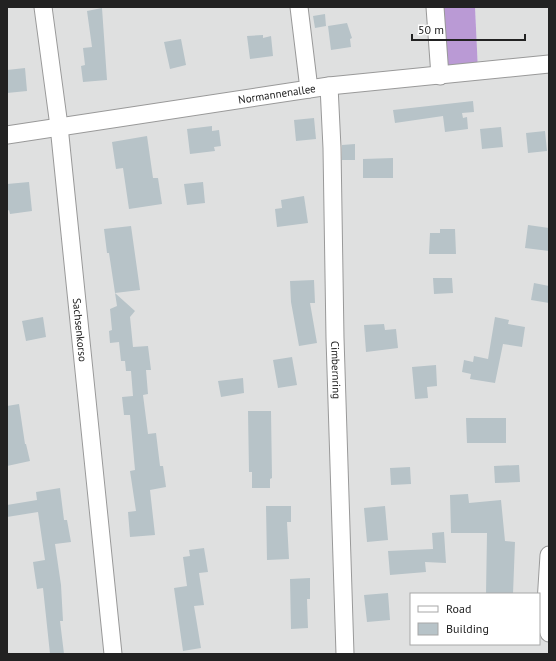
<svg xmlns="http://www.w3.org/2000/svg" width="556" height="661" viewBox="0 0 556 661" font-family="'PT Sans',sans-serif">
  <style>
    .residential { fill: #dfe0e0; fill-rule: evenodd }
    .forest { fill: #ba9ad5 }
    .building { fill: #b7c3c8 }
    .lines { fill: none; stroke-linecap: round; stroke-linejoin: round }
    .minor-casing { stroke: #999; stroke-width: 19 }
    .minor { stroke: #fff; stroke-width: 17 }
    .labels { text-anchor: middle; stroke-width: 4; stroke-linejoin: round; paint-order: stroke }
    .street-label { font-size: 11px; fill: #222; stroke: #fff }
  </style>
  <rect width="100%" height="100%" fill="#e8edf3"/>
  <path class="residential" d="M7,7H435L478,71L475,7H549V654H7ZM411,594H539V644H411Z"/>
  <path class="forest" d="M435,7H475L478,71L440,76Z"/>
  <path class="building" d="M102,8L107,80L83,82L81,66L85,65L83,48L92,47L87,11Z
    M325,14L326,26L315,28L313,16Z
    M347,23L352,38L350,39L351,47L331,50L328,26Z
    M263,35V38L271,36L273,56L250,59L247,36Z
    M181,39L186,65L170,69L164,42Z
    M25,68L27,91L7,93V70Z
    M473,101L474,112L462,113L463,118L467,117L468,129L445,132L443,116L395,123L393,110Z
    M314,118L316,139L296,141L294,120Z
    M212,126V131L219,130L221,146L214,147L215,151L190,154L187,129Z
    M501,127L503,147L482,149L480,129Z
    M545,131L547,151L528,153L526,133Z
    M147,136L153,178H158L162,204L129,209L123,168L116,169L112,142Z
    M355,144V160H342V145Z
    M393,158V178H363V159Z
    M29,182L32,211L10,214L9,210L7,211V184Z
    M203,182L205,203L187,205L184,184Z
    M304,196L308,223L277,227L275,209L282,208L281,200Z
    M528,225L549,228V251L525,248Z
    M131,226L140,290L115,293L135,311L130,317L133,347L148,346L151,370H146L148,394L143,395L148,434L156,433L160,466H163L166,487L150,490L155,535L130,537L128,512L136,511L130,471L135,470L130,415H124L122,397L133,396L131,371H126L125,361H121L119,342L110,343L109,331L112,330L110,309L117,306L109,253H107L104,229Z
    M440,229H455L456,254H429L430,233H440Z
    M433,278H452L453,293L434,294Z
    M314,280L315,303H310L317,343L299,346L291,302L290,281Z
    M534,283L549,286V303L531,300Z
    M43,317L46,337L26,341L22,321Z
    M495,317L509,320L508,324L525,327L522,347L503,344L495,383L470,379L471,374L462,372L464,360L473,362L474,356L488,359Z
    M384,324L385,330L396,329L398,348L366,352L364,325Z
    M292,357L297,385L278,388L273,360Z
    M436,365L437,386L427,387L428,398L415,399L412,367Z
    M243,378L244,393L221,397L218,381Z
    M19,404L25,444H26L30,461L7,466V406Z
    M248,411H271L272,478L270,479V488H252V472H249Z
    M466,418H506V443H467Z
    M519,465L520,482L495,483L494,466Z
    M410,467L411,484L391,485L390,468Z
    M60,488L64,520H67L71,542L55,544L61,585L63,621H60L64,654H50L43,588L37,589L33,562L45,560L38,512L7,517V505L37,500L36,492Z
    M468,494L469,503L501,500L505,541L515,542L513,594H486L487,533H451L450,495Z
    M266,506H291V522H287L289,559L267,560Z
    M385,506L388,540L367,542L364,508Z
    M444,532L446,563L425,562L426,572L390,575L388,551L433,549L432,533Z
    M204,548L208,572L199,573L204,605L194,606L201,648L183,651L174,588L187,586L183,557L190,556L189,550Z
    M310,578V599H307L308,628L291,629L290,579Z
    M388,593L390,620L367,622L364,595Z"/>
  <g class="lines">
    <defs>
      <g id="minor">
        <path id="s1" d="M43,7L59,126L113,654"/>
        <path d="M299,7L309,89"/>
        <path d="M435,7L440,76"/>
        <path id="s2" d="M329,86L332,148L335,338L345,654"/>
        <path id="s3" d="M7,135L329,86L549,64"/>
        <path d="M549,555L545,619L549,633"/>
      </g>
    </defs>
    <use href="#minor" class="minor-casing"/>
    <use href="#minor" class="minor"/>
  </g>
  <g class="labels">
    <g class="street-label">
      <text dy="4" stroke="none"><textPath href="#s3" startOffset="273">Normannenallee</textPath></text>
      <text dy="4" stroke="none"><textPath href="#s1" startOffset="325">Sachsenkorso</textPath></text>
      <text dy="4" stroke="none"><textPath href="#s2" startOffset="284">Cimbernring</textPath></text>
    </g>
  </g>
  <rect width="556" height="661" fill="none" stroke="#222222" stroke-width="16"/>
  <rect x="410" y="593" width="130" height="52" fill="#ffffff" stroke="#a7a7a7"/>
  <rect x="418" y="606" width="20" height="6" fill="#ffffff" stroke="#a7a7a7"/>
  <text x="446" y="613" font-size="12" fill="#222222">Road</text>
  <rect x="418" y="623" width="20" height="12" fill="#b7c3c8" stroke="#a7a7a7"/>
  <text x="446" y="633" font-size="12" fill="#222222">Building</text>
  <path d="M412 34v6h113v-6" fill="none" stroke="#222222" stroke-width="2"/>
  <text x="418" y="34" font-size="12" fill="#222222" stroke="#ffffff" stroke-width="3" paint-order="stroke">50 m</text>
</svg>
